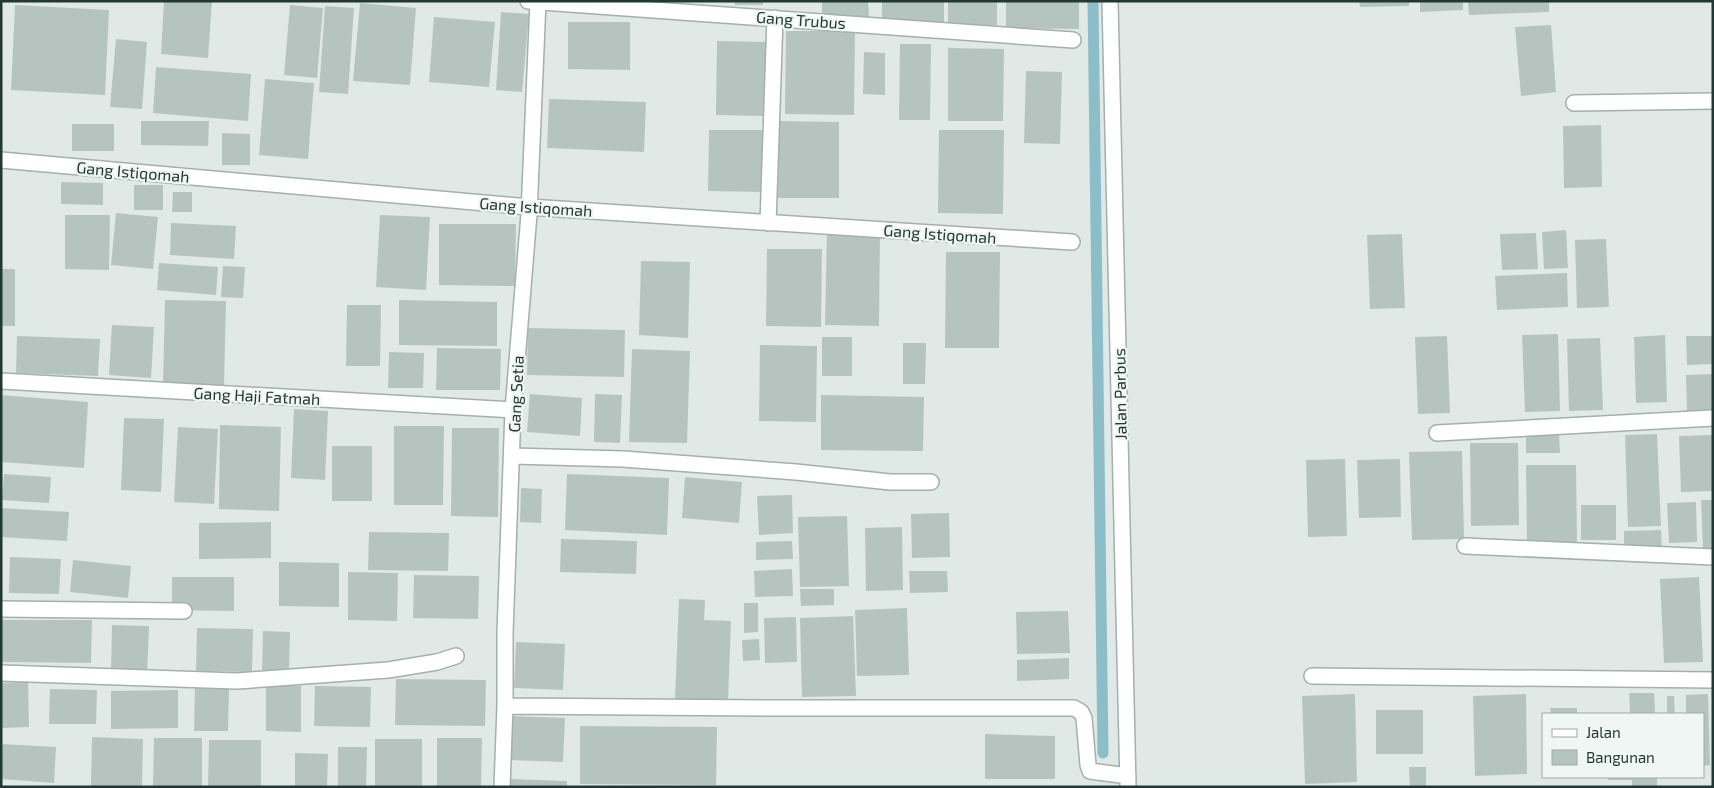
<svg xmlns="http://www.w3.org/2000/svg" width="1714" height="788" viewBox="0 0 1714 788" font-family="'Exo 2',sans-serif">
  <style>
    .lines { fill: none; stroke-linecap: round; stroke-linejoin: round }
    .stream { stroke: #8cbeca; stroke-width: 11 }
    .building { fill: #b6c4bf }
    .minor-casing { stroke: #a3b0ad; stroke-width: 18 }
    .minor { stroke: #fff; stroke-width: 15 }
    .labels { text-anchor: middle; stroke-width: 4.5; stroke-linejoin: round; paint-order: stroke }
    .street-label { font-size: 16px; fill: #223833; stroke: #f0f6f3 }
  </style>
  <rect width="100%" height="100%" fill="#e0e9e6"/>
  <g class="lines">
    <path class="stream" d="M1093,1L1103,753"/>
  </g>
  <path class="building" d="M164,1H212L208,58L161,54Z
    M735,1H763V5H735Z
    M822,1H868L869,17L822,18Z
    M882,1H944V22L882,21Z
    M948,1H997V25H948Z
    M1006,1H1079V29L1006,28Z
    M1359,1H1409V6L1360,7Z
    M1420,1H1463V10L1420,12Z
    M1468,1H1549V12L1469,15Z
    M360,3L416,8L410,85L353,81Z
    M15,5L109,10L105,95L11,90Z
    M290,5L323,8L317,78L284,75Z
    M325,6L354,8L348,94L319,92Z
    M501,12L529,14L522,92L496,90Z
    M434,17L495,22L489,87L429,82Z
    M568,22H630V70L568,69Z
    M1551,25L1556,92L1521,96L1515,27Z
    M786,31H855L854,115L785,114Z
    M116,39L147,42L142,109L110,107Z
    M717,41L770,42L769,116L716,115Z
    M900,44H931L930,120H899Z
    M948,48L1004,49L1003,121H948Z
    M864,52L885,53V95L863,94Z
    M156,67L251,74L248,121L153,113Z
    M1026,71L1062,72L1060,144L1024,143Z
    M265,79L314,83L308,159L259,155Z
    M549,99L646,102L644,152L547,148Z
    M141,121H209L208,146L141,145Z
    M779,121L839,122V198H778Z
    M72,124H114V151H72Z
    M1601,125L1602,187L1564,188L1563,126Z
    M709,130H767L766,192L708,191Z
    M939,130H1004L1003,214L938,213Z
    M222,133L250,134V165H222Z
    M61,182L103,183V205L61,204Z
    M134,185H163V210H134Z
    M173,192H192V212H172Z
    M116,213L158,217L153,269L111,265Z
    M65,215H110L109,270L65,269Z
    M380,215L430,217L426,290L376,287Z
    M171,223L236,226L234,259L170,255Z
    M439,224H516L515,286L439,285Z
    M1566,230L1568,268L1544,269L1542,232Z
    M827,231L880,232L879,326L825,325Z
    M1536,233L1538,269L1502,270L1500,234Z
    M1402,234L1405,308L1370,309L1367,235Z
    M1606,239L1609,307L1577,308L1575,240Z
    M767,249H822L821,327L766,326Z
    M946,252H1000L999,348H945Z
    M641,261L690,262L688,338L639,335Z
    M159,263L218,267L216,295L157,290Z
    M223,266L245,267L243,298L221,297Z
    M1,269H15V326H1Z
    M1567,273L1568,307L1497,310L1495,276Z
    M165,300L226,301L224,385L163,384Z
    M399,300L497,302V346L399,345Z
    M347,305H381L380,366H346Z
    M112,325L154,327L151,378L109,375Z
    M528,328L625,330L624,377L527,375Z
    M1558,334L1560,411L1525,412L1522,335Z
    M1665,335L1667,402L1636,403L1634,337Z
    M17,336L100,339L98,376L16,373Z
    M1447,336L1450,413L1418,414L1415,337Z
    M1686,336H1713V364L1687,365Z
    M822,337H852V376H822Z
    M1600,338L1603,410L1569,411L1567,339Z
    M903,343H926L925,384H903Z
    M760,345L817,346L816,422L759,421Z
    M437,348L501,349L500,390H436Z
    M632,349L690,351L687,443L629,442Z
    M389,352L424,353L423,388H388Z
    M1713,374V411L1687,412L1686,375Z
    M530,394L582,398L580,436L527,432Z
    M595,394L622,395L620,443L594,442Z
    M1,395L88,402L84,468L1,462Z
    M821,395L924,397L923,451L821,450Z
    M294,409L328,411L325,480L291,478Z
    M124,418L164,419L161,492L121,490Z
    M220,425L281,427L279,511L219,509Z
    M394,426H444L443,505H394Z
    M178,427L218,429L214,504L174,502Z
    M452,428H499L498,517L451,516Z
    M1526,433H1559L1560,453H1526Z
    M1657,434L1661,526L1628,527L1625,435Z
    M1713,435V491L1681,492L1679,436Z
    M1470,443H1518L1519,525L1471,526Z
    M332,446H372V501H332Z
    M1462,451L1464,539L1412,540L1409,452Z
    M1345,459L1347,536L1308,537L1306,460Z
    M1400,459L1401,517L1359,518L1357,460Z
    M1526,465H1576L1577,547H1527Z
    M4,474L51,477L49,503L2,500Z
    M567,474L669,478L667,535L565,530Z
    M685,477L742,482L739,523L682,518Z
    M521,488L542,489L541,523L520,522Z
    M792,495L793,533L759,535L757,496Z
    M1701,500H1713V548H1703Z
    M1696,502L1697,542L1669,543L1667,503Z
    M1581,505H1616V540H1581Z
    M1,508L69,512L67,541L1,537Z
    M949,513L950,557L912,558L911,514Z
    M847,516L849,586L800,587L798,517Z
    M271,522V558L199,559V523Z
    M902,527L903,590L866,591L865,528Z
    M1661,530L1662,550L1624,552V531Z
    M369,532L449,533L448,571L368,570Z
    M561,539L637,541L636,574L560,572Z
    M792,541L793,559L756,560V542Z
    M10,557L61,559L59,594L9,593Z
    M73,560L131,566L128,598L70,592Z
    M279,562L339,563V607L279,606Z
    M792,569L793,596L755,597L754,571Z
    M909,571H947L948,592L910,593Z
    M348,572L398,573L397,621L348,620Z
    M414,575L479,576L478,619L413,618Z
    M172,577H234V611L172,610Z
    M1699,577L1703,662L1664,663L1660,579Z
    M800,589H834V605L801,606Z
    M679,599L705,600L704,620L731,621L728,702L675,700Z
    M744,603H758V632L744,633Z
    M907,608L909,675L857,676L855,610Z
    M1068,611L1070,653L1017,654L1016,612Z
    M853,616L856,696L802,697L800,618Z
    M796,617L797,662L765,663L764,618Z
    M1,620H92L91,663L1,662Z
    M112,625L149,626L147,676L111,674Z
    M197,628L253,629L252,672L196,671Z
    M263,631L290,632L289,672L262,671Z
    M759,639L760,660L743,661L742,640Z
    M516,642L565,644L563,690L514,688Z
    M1069,658V679L1017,681V660Z
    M396,679L486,680L485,726L395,725Z
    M28,682L29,727L1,728V683Z
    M266,685L301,686V732L266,731Z
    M195,686L229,687L228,731H194Z
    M315,686L371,687L370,727L314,726Z
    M50,689L97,690L96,724H49Z
    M178,690V728L111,729V691Z
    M1629,693H1654L1655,714H1630Z
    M1355,694L1357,782L1305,784L1302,696Z
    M1526,694L1527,774L1475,776L1473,696Z
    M1708,694L1710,765L1703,766V714H1686V695Z
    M1667,696H1674L1675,714H1667Z
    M1550,708H1577V714H1551Z
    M1376,710H1423V754H1376Z
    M511,716L565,718L563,762L510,760Z
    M580,726L717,727L716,785L580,784Z
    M985,734L1055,736V779H985Z
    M92,737L143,739L142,787H91Z
    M154,738H202V787H153Z
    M437,738H482L481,787H437Z
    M375,739H422V787H375Z
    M209,740H261V787H208Z
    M1,744L56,747L54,783L1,779Z
    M338,747H367L366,787H338Z
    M295,753L328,754L327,787H295Z
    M1409,767H1426V787H1410Z
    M1608,777H1657V787H1632V780H1608Z
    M510,779L567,781V787H510Z"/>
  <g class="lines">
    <defs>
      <path id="minor" d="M528,1L1073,40
        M1110,1L1128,787
        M1574,103L1713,101
        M1,160L529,207L1072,242
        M768,223L775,18
        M1,381L513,410
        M1437,433L1713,418
        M513,456L623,459L796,472L890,482H931
        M1465,546L1713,557
        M1,609L184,611
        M1,673L237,681L388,670L437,662L456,656
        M1312,676L1713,680
        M505,706L765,708H1074L1081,712L1084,718L1088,765L1090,771L1128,776
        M502,787L505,706V633L513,410L529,214L538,1"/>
    </defs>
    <use href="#minor" class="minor-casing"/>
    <use href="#minor" class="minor"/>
  </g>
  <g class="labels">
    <g class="street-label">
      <text transform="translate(801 20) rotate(4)" y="6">Gang Trubus</text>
      <text transform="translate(133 172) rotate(5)" y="6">Gang Istiqomah</text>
      <text transform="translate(536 207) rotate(4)" y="6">Gang Istiqomah</text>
      <text transform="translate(940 234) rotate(4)" y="6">Gang Istiqomah</text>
      <text transform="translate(516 394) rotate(-87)" y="6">Gang Setia</text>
      <text transform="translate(1120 394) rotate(-91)" y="6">Jalan Parbus</text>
      <text transform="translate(257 396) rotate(3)" y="6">Gang Haji Fatmah</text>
    </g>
  </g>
  <rect width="1714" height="788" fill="none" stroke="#223833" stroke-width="5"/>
  <rect x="1542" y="713" width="162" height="65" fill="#f0f6f3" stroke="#9eaaa6"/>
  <rect x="1552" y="729" width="25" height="8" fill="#ffffff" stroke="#9eaaa6"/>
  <text x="1586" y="738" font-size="15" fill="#223833">Jalan</text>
  <rect x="1552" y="750" width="25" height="15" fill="#b6c4bf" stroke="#9eaaa6"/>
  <text x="1586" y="763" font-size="15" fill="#223833">Bangunan</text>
</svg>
